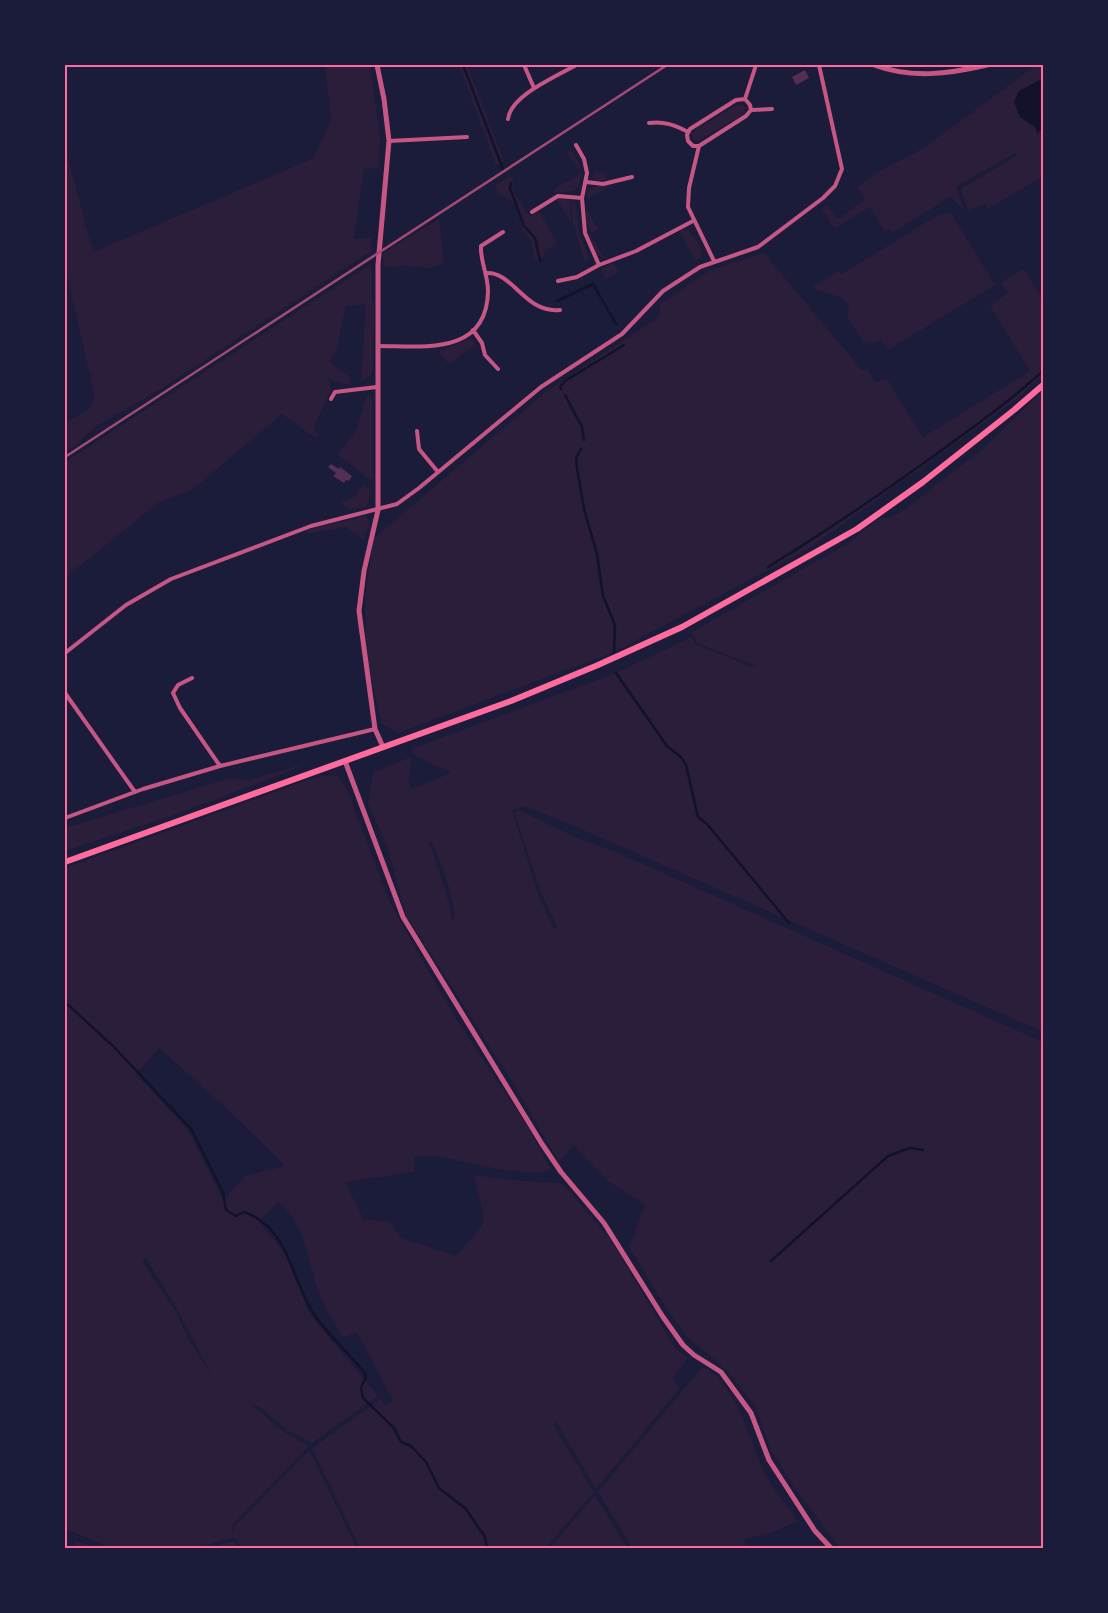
<svg xmlns="http://www.w3.org/2000/svg" width="1108" height="1613" viewBox="0 0 1108 1613" font-family="Commissioner,sans-serif">
  <style>
    .green { fill: #2a1e3b; fill-rule: evenodd }
    .water { fill: #12122b }
    .lines { fill: none; stroke-linecap: round; stroke-linejoin: round }
    .stream { stroke: #12122b; stroke-width: 2.5 }
    .building { fill: #542f53 }
    .minor { stroke: #c65784; stroke-width: 4 }
    .tertiary { stroke: #c65784; stroke-width: 5 }
    .primary { stroke: #ff6b9d; stroke-width: 6 }
    .rail { stroke: #a44b75; stroke-width: 2.5 }
    .neatline { fill: none; stroke: #ff6b9d; stroke-width: 2 }
  </style>
  <rect width="100%" height="100%" fill="#1b1b3a"/>
  <path class="green" d="M325,65H370L380,137L379,168L364,169L354,239L371,238V251L164,387L95,427L75,446L65,452V423L89,409L95,397L65,267V146L93,252L314,158L331,119Z
    M459,65H467L504,161L496,165Z
    M1036,65H1043V176L988,209L986,204L968,210L961,189L1016,156L1015,153L956,187L964,210L950,197L892,233L890,229L885,232L870,207L834,229L822,209L827,204L838,219L865,199L857,187L876,173L924,148Z
    M738,104L745,106L744,114L698,141L693,139L692,134L695,130Z
    M569,150L574,153L580,165L579,170L566,152Z
    M597,171L599,173L603,171L607,179L598,181L591,178Z
    M581,173L580,183L574,191L554,193L553,190Z
    M510,176L513,180L514,192L530,217L539,211L557,243L546,251L540,261L535,262L531,239L522,230L518,208L508,198L499,195L495,185Z
    M616,181L617,182L587,199V190C595,185 607,186 616,181Z
    M560,197L570,200L571,222L557,200Z
    M571,201L576,207L579,231L589,258L585,263L573,223Z
    M587,209L598,229L592,233L586,223Z
    M951,213L995,285L888,350L881,340L872,343L863,341L847,318L849,309L843,298L814,289V286L838,271L842,274L936,216Z
    M439,219L444,264L428,268L409,266L384,267L383,253Z
    M585,226L605,259L597,255Z
    M681,230C693,229 697,242 702,252L701,258L696,261L679,232Z
    M764,253L862,370H868L875,382L887,379L923,437L1030,371L990,306L1008,293L1001,282L1024,269L1043,300V375L1017,399L808,549L614,652L398,733L382,724L367,662L365,597L374,538L547,391L659,317L660,304L710,270Z
    M614,263L619,272L606,279L601,269Z
    M371,264L372,302H374L373,368L370,376L365,380H361L366,304L346,306L336,352L329,362L350,377L352,383L346,385L329,379L331,390L313,429L319,435L315,438L282,414L193,489L158,503L65,578V462Z
    M469,339L476,342V344L449,364L438,352Z
    M1043,390V1032L597,836L530,808L522,807L512,810L538,894L554,929L557,927L542,895L517,821L515,812L519,810L575,837L616,852L1043,1042V1548H840L795,1489L771,1450L755,1406L729,1373L712,1357L690,1340L670,1314L629,1247L645,1205L608,1181L573,1145L559,1162L513,1083L406,915L388,849L368,803L373,772L411,757L409,778L411,789L451,773L415,756L411,749L616,673L692,637L695,644L752,667L756,666L697,643L692,632L845,545L878,519L891,517L904,510L984,448ZM429,842H431C439,857 459,906 453,922L446,892Z
    M367,395L371,397L373,403V479H369L337,454L355,433Z
    M363,485L372,490L366,507L350,510L341,502L354,497Z
    M365,516L370,521L364,541L346,527L313,533H308L307,530Z
    M304,764L293,770L177,814L65,851V828L230,778L249,780Z
    M337,775L347,789L390,903L456,1019L528,1127L550,1168C540,1182 460,1160 441,1157C432,1156 423,1156 414,1157V1172L345,1182L364,1220L388,1221L402,1238L456,1256L482,1226L484,1217L474,1175L511,1180L560,1183L564,1185L610,1239L676,1349L688,1358L673,1378L680,1388L596,1489L556,1422L553,1424L594,1492L545,1548H360L312,1448L380,1399L386,1405L393,1400L357,1333L343,1337C336,1326 328,1315 323,1303C307,1269 310,1227 278,1202L259,1222L285,1253L309,1313L378,1396L312,1443L288,1431L261,1408L250,1403L284,1432L309,1446L231,1526L234,1535V1527L309,1450L357,1548H243L234,1537L197,1548H112L65,1529V868L316,777ZM159,1048L226,1108L285,1166L245,1176L223,1200L188,1130L136,1074ZM146,1258L177,1309L212,1376L189,1340L176,1312L142,1261Z
    M702,1367C735,1379 750,1441 763,1469C772,1488 785,1504 798,1521L773,1532L745,1539L746,1548H632L598,1492Z
    M595,1495L627,1548H550Z
    M75,1541L100,1548H73Z
    M228,1542H234L239,1548H211Z"/>
  <path class="water" d="M1043,78V128L1037,134L1036,128L1020,117L1014,102L1019,91Z"/>
  <g class="lines">
    <path class="stream" d="M463,65L503,169
      M511,183L510,188L524,226L535,238L540,261
      M557,301L593,284L616,324
      M561,389L560,387L565,381L624,345
      M565,395L582,427L584,440
      M581,449L576,458L577,468L584,509L597,554L603,596L615,625L614,652
      M768,567C825,532 881,494 935,455C972,428 1009,402 1043,371
      M616,673L667,746L681,757L686,765L698,817L707,824L789,923
      M65,1002L113,1046L191,1129L223,1193L226,1210L236,1216L244,1212C288,1227 291,1277 312,1311C326,1334 348,1352 365,1373L366,1377L361,1388L363,1398L394,1428L401,1442L411,1446L426,1462L439,1488L466,1509L485,1537L487,1548
      M771,1261L888,1156L910,1148L923,1150"/>
  </g>
  <path class="building" d="M805,70L809,78L796,85L792,77Z
    M331,464L339,469L340,467L352,476L349,481L346,480L344,483L333,476L336,473L328,467Z"/>
  <g class="lines">
    <path class="minor" d="M524,65L534,88
      M745,99L756,65
      M751,110L772,109
      M508,119C511,95 556,77 576,65
      M649,123C664,121 675,125 688,132
      M389,141L467,137
      M576,145L584,159L587,173L582,198L585,233L599,265
      M699,146H693L688,141L687,135L690,129L736,100L745,99L750,105L751,110L746,116L699,146L689,188L688,207L714,261
      M587,182L603,184L632,177
      M532,212L558,196L582,198
      M486,273C513,271 525,314 560,310
      M558,281L577,277L599,265L636,251L693,221
      M473,330L482,343L485,355L498,369
      M378,346C423,346 487,356 488,291C488,275 480,261 481,246L503,232
      M331,399L335,392L377,387
      M417,431L419,449L438,472
      M65,653L126,605L171,579L311,526L397,504L419,488L541,387L622,334L663,291L700,267L758,247L823,198L835,186L842,169L819,65
      M192,678L178,685L173,693L180,708L220,766
      M65,693L135,792
      M65,818L143,789L220,766L375,729"/>
    <path class="tertiary" d="M377,65L384,99L389,141L378,265V510L364,571L359,611L375,729L383,747
      M874,65C912,79 948,74 987,65
      M345,761L403,917L542,1144L561,1172L604,1223L663,1317L683,1345L694,1355L721,1372L751,1413L769,1460L815,1531L831,1548"/>
    <path class="primary" d="M65,862L511,701L598,665L682,627L857,529L923,482L1014,410L1043,385"/>
    <path class="rail" d="M65,457L667,65"/>
  </g>
  <rect width="1108" height="1613" fill="none" stroke="#1b1b3a" stroke-width="132"/>
  <rect x="66" y="66" width="976" height="1481" class="neatline"/>
</svg>
